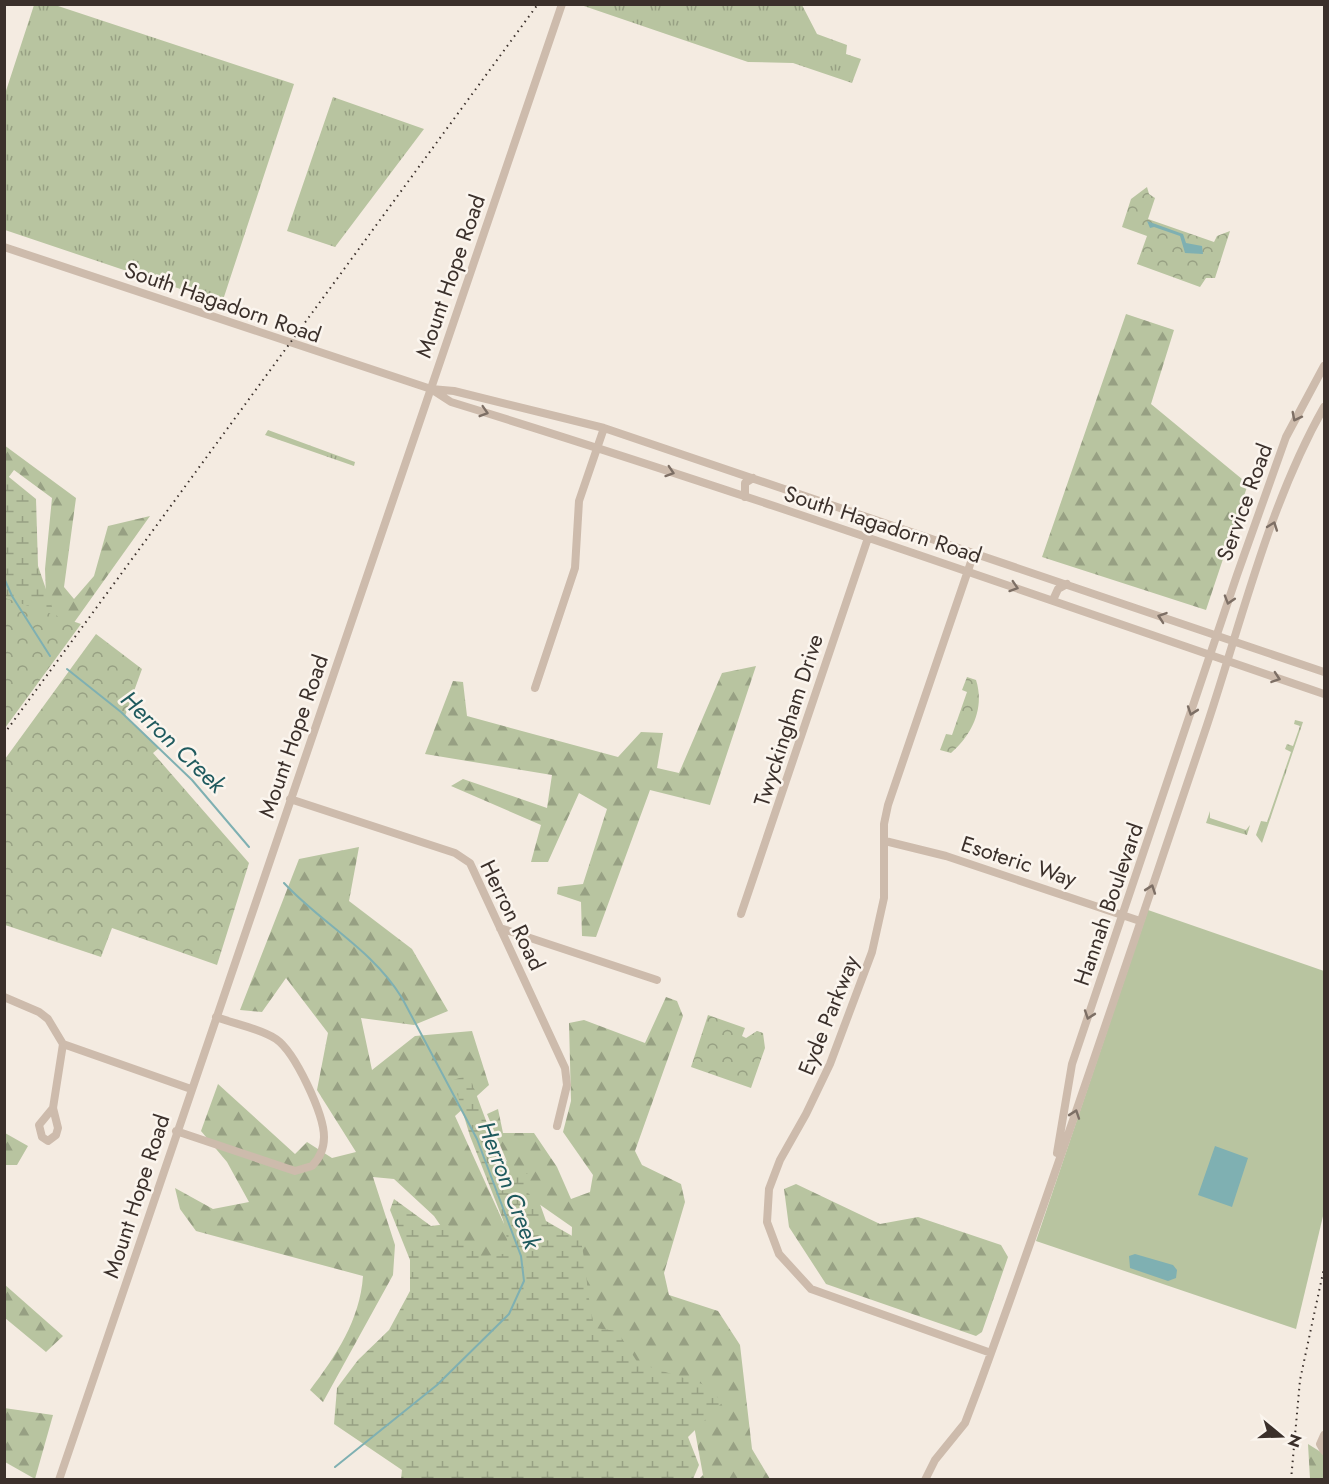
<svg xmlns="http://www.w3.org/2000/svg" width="1329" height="1484" viewBox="0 0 1329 1484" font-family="Jost,sans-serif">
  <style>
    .grass { fill: url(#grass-tufts) }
    .forest { fill: url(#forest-firs) }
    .wetland { fill: url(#wetland-marsh) }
    .park { fill: url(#park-crowns) }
    .pitch { fill: #b8c4a0 }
    .water { fill: #7fb0b2 }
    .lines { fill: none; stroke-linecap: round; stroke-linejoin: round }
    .stream { stroke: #7fb0b2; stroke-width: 2 }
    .minor { stroke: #cdbbac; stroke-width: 8 }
    .rail { stroke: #3b302b; stroke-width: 2; stroke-dasharray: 1.5 4.5; stroke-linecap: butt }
    .oneway { stroke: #7d6f65 }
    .labels { text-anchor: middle; stroke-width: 5; stroke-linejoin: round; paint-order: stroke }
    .street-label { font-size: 22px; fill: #3b302b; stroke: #fbf5ee }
    .water-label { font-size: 24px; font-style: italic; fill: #1f5a5e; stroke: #fbf5ee }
  </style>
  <defs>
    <pattern id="grass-tufts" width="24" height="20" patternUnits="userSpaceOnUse" patternTransform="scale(1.5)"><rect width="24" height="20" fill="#b8c4a0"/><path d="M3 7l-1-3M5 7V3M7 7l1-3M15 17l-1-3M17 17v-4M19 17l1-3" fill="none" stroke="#97a083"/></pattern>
    <pattern id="forest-firs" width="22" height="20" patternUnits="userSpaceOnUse" patternTransform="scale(1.5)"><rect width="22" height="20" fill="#b8c4a0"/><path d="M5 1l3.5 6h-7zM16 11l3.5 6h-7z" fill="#97a083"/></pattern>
    <pattern id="wetland-marsh" width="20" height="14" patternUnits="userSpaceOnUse" patternTransform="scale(1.5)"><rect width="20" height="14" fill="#b8c4a0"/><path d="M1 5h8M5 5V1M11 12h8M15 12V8" fill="none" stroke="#97a083"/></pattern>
    <pattern id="park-crowns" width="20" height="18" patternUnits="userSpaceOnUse" patternTransform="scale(1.5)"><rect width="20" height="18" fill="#b8c4a0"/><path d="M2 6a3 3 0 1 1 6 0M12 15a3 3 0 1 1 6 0" fill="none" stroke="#97a083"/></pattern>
  </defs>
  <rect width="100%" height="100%" fill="#f4ebe1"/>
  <path class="grass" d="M34,5H55L294,84L222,303L5,230V94Z
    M581,5H802L817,34L847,45L846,54L861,59L852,83L793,63L748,62Z
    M333,97L424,129L335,247L287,231Z
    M268,430L355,462L354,466L265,435Z
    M1295,720L1303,722L1262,843L1256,835L1261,821L1267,822L1291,752L1285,749L1287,744L1293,746L1300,726L1294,724Z
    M1210,811V818L1246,830L1250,825L1247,835L1206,823Z"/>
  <path class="forest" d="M1126,314L1174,330L1151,404L1248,484L1206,610L1042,557Z
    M4,445L76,498L64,587L74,599L94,576L108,526L150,516L68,631L47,624L45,569L52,498L14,470L5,482Z
    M756,666L710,805L650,790L596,937L582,936L581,902L557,894L558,887L583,884L607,809L579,793L548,862H531L541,825L451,786L463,779L547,808L552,775L425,754L453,681L463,682L467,716L618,757L641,732L663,733L657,768L679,773L722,673Z
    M359,847L349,901L412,949L448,1011L414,1025L361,1018L372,1070L415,1036L472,1031L489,1085L455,1116L520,1259L570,1303L572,1227L519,1190L487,1114L498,1109L503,1133H534L557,1167L571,1199L590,1192L593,1175L563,1132L571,1101L569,1023L584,1020L645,1043L666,997L677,1001L683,1016L635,1151L642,1165L681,1184L685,1202L664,1273L669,1295L718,1311L740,1345L752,1449L770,1479H699L703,1475L688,1393L469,1267L434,1216L394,1179L373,1177L395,1245L393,1275L323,1402L310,1390C336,1356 360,1320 363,1276L196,1231L180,1209L175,1188L213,1209L249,1202L227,1162L201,1131L218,1084L295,1154L307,1142L332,1158L356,1152L317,1090L328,1033L286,978L262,1012L240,1010L299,859Z
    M5,1133L28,1146L17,1165H5Z
    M796,1184L880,1224L918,1217L1001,1245L1008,1257L982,1332L976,1336L826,1284L789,1227L784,1189Z
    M4,1284L63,1336L46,1352L5,1318Z
    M4,1408L53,1415L35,1479L5,1462Z
    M1308,1444L1324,1454V1479H1310Z"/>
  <path class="wetland" d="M4,473L36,499L38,566L60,630L5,680Z
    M469,1075L491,1134L506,1161L528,1174V1193L540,1204L546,1221L581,1241C587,1270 587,1300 595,1328L617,1331L638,1363L702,1384L723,1402L688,1437L699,1465L693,1479H401L402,1470L334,1424L337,1388L358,1360L389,1330L410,1291V1260L390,1210L394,1199L431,1226L447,1224L480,1257L510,1253L503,1220L470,1136L453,1080Z"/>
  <path class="park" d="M1147,187L1149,194L1155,198L1148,219L1214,242L1217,236L1230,231L1215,278H1206L1200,287L1137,264L1147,236L1122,227L1131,199Z
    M5,598L81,624L5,728L4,598Z
    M96,634L142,669L125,716L159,748L153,753L249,863L217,965L112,928L101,957L5,925V759Z
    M967,677L976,680C985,708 972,735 951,753L940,750L946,734L952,735L967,692L962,690Z
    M708,1015L745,1028L742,1036L746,1038L757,1031L763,1033L765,1048L751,1088L691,1067Z"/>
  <path class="pitch" d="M1148,910L1324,971V1212L1296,1329L1036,1241Z"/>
  <path class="water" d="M1147,221L1183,234L1186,243L1202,246L1203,254L1185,253L1180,236L1154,227L1150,228Z
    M1215,1146L1248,1158L1232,1207L1198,1195Z
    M1135,1254L1173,1265L1177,1270L1176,1278L1168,1281L1130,1268L1129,1256Z"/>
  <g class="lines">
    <path class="stream" d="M4,578L12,596L50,656
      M67,669L121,712L192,780L249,847
      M284,883C322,924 372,949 402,998L477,1139L521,1256L524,1281L509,1314L437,1385L335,1467"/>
    <path class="minor" d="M4,247L431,389L454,391L604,428L1324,672
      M434,391L451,402C744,492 1034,595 1324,694
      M745,497V483L753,478
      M974,553L888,805L884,824V898L872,952L830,1064L806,1114L780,1160L769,1189L767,1222L779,1254L811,1289L991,1353
      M1053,600L1058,589L1067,584
      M535,688L575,568L579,501L604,428
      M290,799L455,853L470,863L565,1068L567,1085L557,1126
      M885,841L946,856L1140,921
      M741,914L868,538
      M500,928L657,980
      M4,997L39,1012L48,1019L63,1044L191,1089
      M53,1108L39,1125L42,1137L48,1141L56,1135L58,1128L53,1108L63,1044
      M176,1131L295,1171L312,1166C320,1158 324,1148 324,1137C324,1114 295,1052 276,1039C259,1028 235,1024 216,1017
      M1057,1153L1072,1064L1237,575L1286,437L1324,366
      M1324,1435L1320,1444L1324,1451
      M59,1480L562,4
      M925,1480L935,1460L965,1423L979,1386C1058,1170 1130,952 1204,734C1241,625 1267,508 1324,407"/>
    <path class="rail" d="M4,734L538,4
      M1291,1480L1300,1380L1324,1268"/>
  </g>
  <defs><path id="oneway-chevron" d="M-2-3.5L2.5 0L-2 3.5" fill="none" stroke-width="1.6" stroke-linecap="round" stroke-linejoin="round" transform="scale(1.5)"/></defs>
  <g class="oneway">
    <use href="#oneway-chevron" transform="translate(484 412) rotate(17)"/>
    <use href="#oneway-chevron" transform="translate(1296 417) rotate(117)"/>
    <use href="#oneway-chevron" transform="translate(670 472) rotate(18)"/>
    <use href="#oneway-chevron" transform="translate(1273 526) rotate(-70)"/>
    <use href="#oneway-chevron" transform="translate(1014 587) rotate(18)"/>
    <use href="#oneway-chevron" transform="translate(1229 600) rotate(107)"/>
    <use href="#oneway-chevron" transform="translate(1162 617) rotate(-161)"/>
    <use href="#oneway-chevron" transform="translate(1276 678) rotate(19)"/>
    <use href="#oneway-chevron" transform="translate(1192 711) rotate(109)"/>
    <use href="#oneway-chevron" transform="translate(1151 889) rotate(-71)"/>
    <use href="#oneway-chevron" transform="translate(1089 1015) rotate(109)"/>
    <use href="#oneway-chevron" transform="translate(1075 1114) rotate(-71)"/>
  </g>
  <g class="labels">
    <g class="street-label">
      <text transform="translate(450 276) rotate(-71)" y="8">Mount Hope Road</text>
      <text transform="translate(223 302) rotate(19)" y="8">South Hagadorn Road</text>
      <text transform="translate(1244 502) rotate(-70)" y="8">Service Road</text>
      <text transform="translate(883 524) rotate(18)" y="8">South Hagadorn Road</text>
      <text transform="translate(788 720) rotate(-72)" y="8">Twyckingham Drive</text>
      <text transform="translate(293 736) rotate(-71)" y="8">Mount Hope Road</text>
      <text transform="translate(1019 861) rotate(18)" y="8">Esoteric Way</text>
      <text transform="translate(1108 904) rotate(-71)" y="8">Hannah Boulevard</text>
      <text transform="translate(513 915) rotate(64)" y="8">Herron Road</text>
      <text transform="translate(828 1015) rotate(-68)" y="8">Eyde Parkway</text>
      <text transform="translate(136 1196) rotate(-72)" y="8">Mount Hope Road</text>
    </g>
    <g class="water-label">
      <text transform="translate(173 742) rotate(44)" y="8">Herron Creek</text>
      <text transform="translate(509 1185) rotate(69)" y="8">Herron Creek</text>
    </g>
  </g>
  <rect width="1329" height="1484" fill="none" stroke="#3b302b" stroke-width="12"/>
  <g transform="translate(1281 1436) rotate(109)" stroke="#fbf5ee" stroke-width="4.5" paint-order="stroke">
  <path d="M0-4.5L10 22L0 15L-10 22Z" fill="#3b302b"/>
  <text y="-9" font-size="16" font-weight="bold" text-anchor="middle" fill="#3b302b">N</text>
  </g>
</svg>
